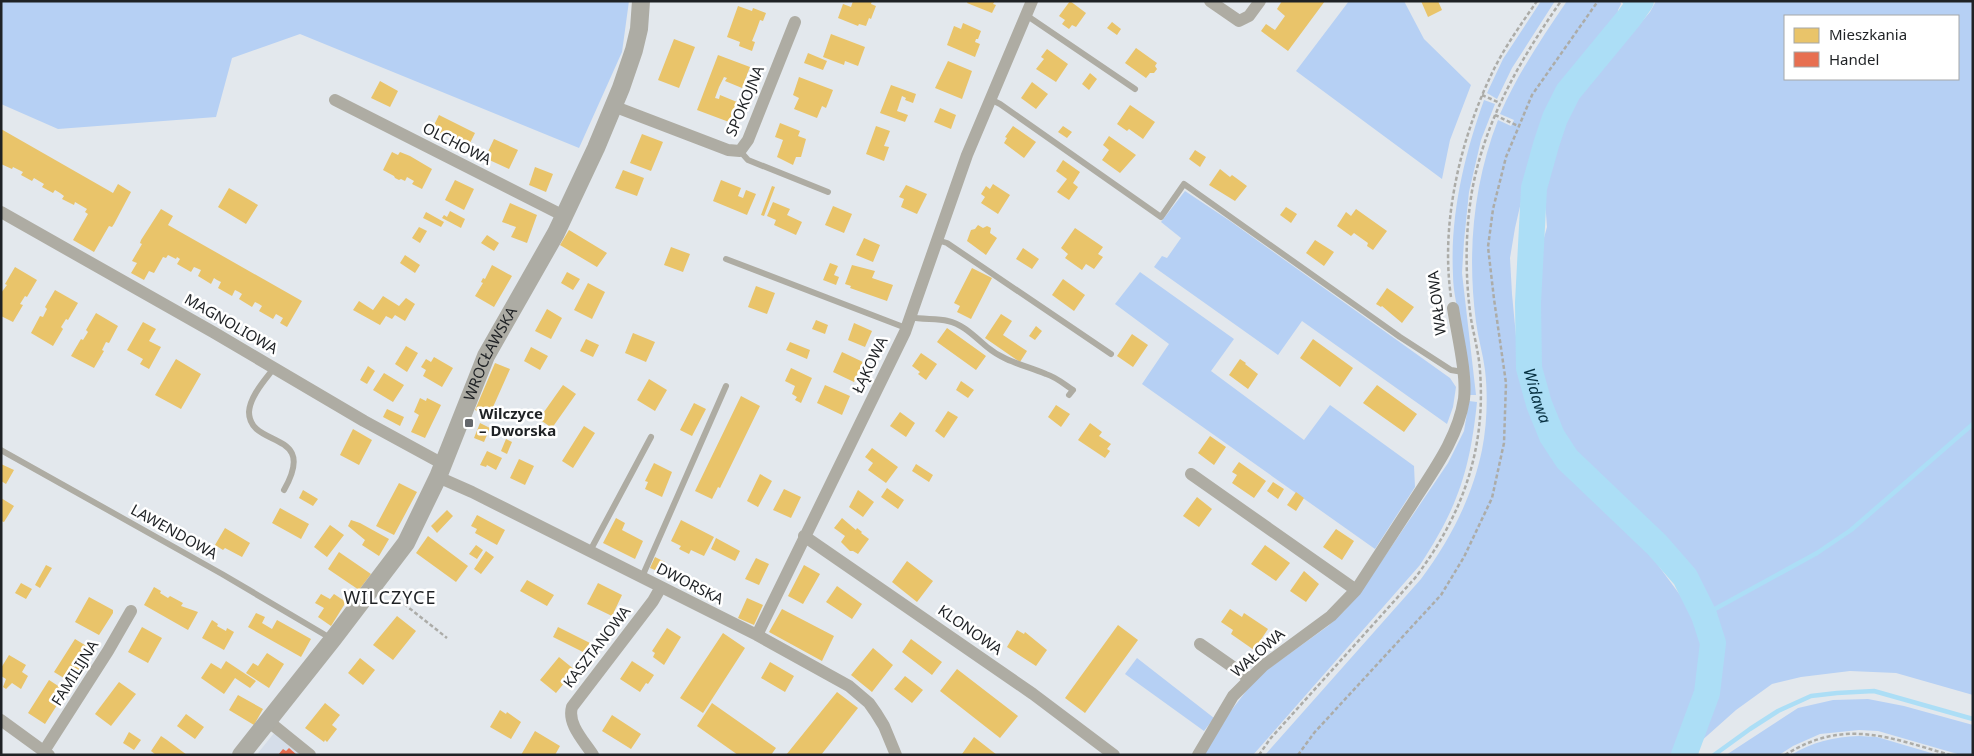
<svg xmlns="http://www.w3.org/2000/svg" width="1974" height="756" viewBox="0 0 1974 756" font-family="'Noto Sans',sans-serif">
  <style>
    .built { fill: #d5dde9 }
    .green { fill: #b6d0f4; fill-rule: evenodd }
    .homes { fill: #e9c46a }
    .shops { fill: #e76f51 }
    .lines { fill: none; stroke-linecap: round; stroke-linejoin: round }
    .stream { stroke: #acdef6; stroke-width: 4.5 }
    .river { stroke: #acdef6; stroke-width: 26 }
    .path { stroke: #acaca8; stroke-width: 2.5; stroke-dasharray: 4 2.5; stroke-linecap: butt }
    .lane { stroke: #aeaca3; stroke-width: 6 }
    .street { stroke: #aeaca3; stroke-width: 12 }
    .secondary { stroke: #adaca4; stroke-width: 18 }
    .poi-dot { fill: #64676b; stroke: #fff; stroke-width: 2 }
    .labels { text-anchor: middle; stroke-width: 5; stroke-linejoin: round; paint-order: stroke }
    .street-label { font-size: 15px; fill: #1f2225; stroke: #fff }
    .poi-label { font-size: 15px; font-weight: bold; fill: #1f2225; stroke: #fff; text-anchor: start }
    .water-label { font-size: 16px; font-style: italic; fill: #063041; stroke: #fff }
    .quarter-label { font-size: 18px; letter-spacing: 1px; fill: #1f2225; stroke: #fff }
  </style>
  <rect width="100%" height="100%" fill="#e3e8ed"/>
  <path class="built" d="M275,732L303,755H261L258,753Z"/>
  <path class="green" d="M1,1H629L622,52L579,148L300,34L232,58L216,117L58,129L1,104Z
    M1349,1H1404L1424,39L1471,85L1450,140L1442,179L1296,71Z
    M1541,1H1555L1512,68L1497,99L1487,93L1503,59Z
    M1567,1H1620L1621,4L1618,10L1617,20L1563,80L1546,110L1534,146L1515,228L1510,258L1512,294L1519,368L1531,414L1563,470L1605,508L1649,553L1686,603L1702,645V678L1688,721L1672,755H1265L1421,579C1450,540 1472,498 1482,450C1487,425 1488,395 1485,370C1483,354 1478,338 1476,322C1467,253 1473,185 1498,120L1511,126L1514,120L1500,114C1518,73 1542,38 1567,1Z
    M1656,1H1973V695L1896,673L1850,671L1801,677L1772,684L1736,710L1699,743L1721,679L1724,646L1716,616L1695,578L1664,536L1606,483L1574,450L1550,412L1539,378L1535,270L1547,227L1544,187L1552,153L1565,112L1650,12ZM1785,16H1958V79H1785Z
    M1484,100L1495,104L1481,140L1469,192L1464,241L1462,273L1476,395H1468C1466,372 1464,350 1461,327C1458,310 1453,292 1453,275C1450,215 1464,156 1484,100Z
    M1185,191L1230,221L1450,378L1456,387L1453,407L1447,424L1302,321L1278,355L1154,267L1162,256L1167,258L1181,238L1161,222Z
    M1140,272L1234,339L1211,371L1304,440L1330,405L1414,466L1415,487L1375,549L1142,384L1169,344L1115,304Z
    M1469,401L1477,402C1470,470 1458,507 1420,565L1253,755H1203L1227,716L1257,677L1328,626L1345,610L1362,590L1448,463L1464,431Z
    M1137,658L1214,718L1204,731L1125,674Z
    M1868,699L1904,706L1973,725V755H1961L1878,731L1859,730L1820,734L1793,746L1779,755H1726L1798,708L1833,700Z
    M1859,736L1877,737L1938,755H1791C1812,742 1834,737 1859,736Z"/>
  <path class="homes" d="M853,1H872L871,4L876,6L871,19L869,18L866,26L859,24L858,26L838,18L843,4L851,7Z
    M968,1H995L993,4L996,5L992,13L967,3Z
    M1070,1L1086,13L1076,27L1072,25L1069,29L1062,24L1065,20L1059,16Z
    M1282,1H1325L1288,51L1261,31L1266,24L1275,30L1285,16L1277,9Z
    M1421,1H1438L1442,10L1428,17Z
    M738,6L752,11L753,8L766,13L763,21L760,20L756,31L752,41L755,42L752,51L739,46L740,42L727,37Z
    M1112,22L1121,29L1117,35L1107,28Z
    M963,23L981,31L978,39H976L975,42L980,44L975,57L947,45L954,26L961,29Z
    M831,34L865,47L858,66L845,61L844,65L823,57Z
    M674,39L695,47L679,88L658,80Z
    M1136,48L1157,63L1155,66L1157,69L1154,73H1150L1146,78L1125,63Z
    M1047,49L1068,64L1056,82L1036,69L1044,59L1041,57Z
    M808,53L827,61L823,70L804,63Z
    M718,55L750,67L742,88L725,81L727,78L724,77L719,87L715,98L719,99L720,95L737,102L729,122L697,110Z
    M948,61L972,71L962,99L935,88Z
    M1090,73L1097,79L1089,90L1082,84Z
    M799,77L833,90L826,108L822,106L817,118L794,109L799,98L793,95Z
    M380,81L398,91L390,107L371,98Z
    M1032,82L1048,94L1036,109L1021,98Z
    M891,85L916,94L913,103L905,100L906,98L902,96L897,111L908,115L905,122L880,113Z
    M1130,105L1155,122L1143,139L1129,129L1127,131L1117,124Z
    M940,108L956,115L951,129L934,122Z
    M439,115L475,133L468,147L432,129Z
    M780,123L800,131L798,136L806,139L801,157H796L793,165L777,157L783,140L775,137Z
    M876,126L890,131L884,146L889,147L884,161L866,154Z
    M1013,126L1036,142L1024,158L1004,143L1007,138L1005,137Z
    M1063,126L1072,132L1067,138L1058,132Z
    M1,129L113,193L118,184L131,192L114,224L112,227L109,226L94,252L73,240L88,214L85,212L87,209L75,202L74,205L62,199L64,196L60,193L55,190L53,193L42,187L44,184L34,178L32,181L21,175L23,172L13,167L12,169L1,164Z
    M642,134L663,142L651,171L630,163Z
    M1109,136L1136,155L1120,173L1102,160L1109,150L1103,145Z
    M494,139L518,150L509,169L485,158Z
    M1195,150L1206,157L1200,167L1189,159Z
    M392,152L398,155L400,152L410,156L432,169L422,189L412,184L414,181L407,177L405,181L401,179L399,180L395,178L394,176L383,170Z
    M1063,160L1080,172L1073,183L1078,187L1069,200L1057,192L1067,179L1056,171Z
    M535,167L553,174L546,192L529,185Z
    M1220,169L1230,177L1232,175L1247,186L1235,201L1209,185Z
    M623,170L644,178L637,196L615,188Z
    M455,180L474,189L464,210L445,200Z
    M721,180L741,188L738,196L743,198L746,190L756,194L747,215L713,201Z
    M993,184L1010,195L998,214L981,203L985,197L981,194L986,186L990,189Z
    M906,185L927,194L917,214L901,207L904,199L899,197Z
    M772,186L775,187L764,216L761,215Z
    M229,188L258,205L246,224L218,207Z
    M773,202L790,209L787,215L802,222L796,235L774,225L776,220L767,216Z
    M510,203L537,215L527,243L511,237L516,227L502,222Z
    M833,206L852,214L844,233L825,225Z
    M1286,207L1297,214L1291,223L1280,215Z
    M161,209L173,216L168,225L302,301L287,327L280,323L283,318L276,314L273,319L259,311L262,306L259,304L255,302L252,307L239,299L242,294L239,292L235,290L232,296L218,288L221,282L217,280L214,278L211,284L198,276L201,270L194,267L191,272L177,264L180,259L177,257L176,259L168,255L166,258L163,257L154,273L149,271L144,280L131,273L137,263L132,261L142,244L140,243L141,240Z
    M1356,209L1387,231L1373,250L1367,246L1368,243L1354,233L1351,236L1337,226L1346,212L1351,216Z
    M450,211L465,219L461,228L442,218L444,215L447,217Z
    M426,212L444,222L441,227L423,218Z
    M978,225L983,228L987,226L991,228L990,233L997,238L986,255L967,241L971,230L975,229Z
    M419,227L427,231L420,243L412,238Z
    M1075,228L1103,247L1098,254L1103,257L1094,269L1086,264L1082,270L1065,258L1068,254L1061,248Z
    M569,230L607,253L597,267L560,245Z
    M487,235L499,243L494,251L481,243Z
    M864,238L880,245L873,262L856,255Z
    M1315,240L1334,252L1324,266L1306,253Z
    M671,247L690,254L683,272L664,265Z
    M1023,248L1039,259L1032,269L1016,259Z
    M405,255L420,265L415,273L400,263Z
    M830,263L838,266L834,275L839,277L836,285L823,280Z
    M492,265L512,276L494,307L475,296L483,283L481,282L483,278L485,279Z
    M852,265L875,271L872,278L893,285L887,301L850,288L851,286L845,284Z
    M15,267L37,280L27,297L25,296L20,304L23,305L13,322L1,316V293L7,285L5,284Z
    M972,268L992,278L971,319L957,312L960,306L954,303Z
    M567,272L580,279L573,290L561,283Z
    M1063,279L1085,295L1074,311L1052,295Z
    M588,283L605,292L592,319L574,310Z
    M756,286L775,293L767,314L748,307Z
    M1387,288L1414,307L1402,323L1382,306L1381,307L1376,304Z
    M55,290L78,303L68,320L66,319L61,327L63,329L53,346L31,333L40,316L43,317L47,309L45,307Z
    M383,296L399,306L406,298L415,304L405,321L395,315L392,319L386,316L380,325L353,310L359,301L373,310Z
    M547,309L562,318L551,339L535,331Z
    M96,313L118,326L109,343L106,342L102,350L104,351L94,368L71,356L81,339L83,340L88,332L86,330Z
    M1001,314L1012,321L1003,335L1027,351L1020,362L985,338Z
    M816,320L828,325L825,334L812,329Z
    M143,322L156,329L149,341L161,347L149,369L140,364L143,359L127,350Z
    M854,323L872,331L865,347L848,340Z
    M1036,326L1042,331L1035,340L1029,336Z
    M947,328L986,356L976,370L937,342Z
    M633,333L655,342L646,362L625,353Z
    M1132,334L1148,345L1133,367L1117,356Z
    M586,339L599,345L593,357L580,351Z
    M1313,339L1353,368L1340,387L1300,358Z
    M790,342L810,350L807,359L786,350Z
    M406,346L418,353L407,372L395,364Z
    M531,347L548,356L540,370L524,361Z
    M842,352L863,362L854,382L833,372Z
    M921,353L937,364L926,380L918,374L920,372L912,366Z
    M434,357L453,368L442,387L423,376L426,370L421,367L426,359L431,362Z
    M176,359L201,374L181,409L155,395Z
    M1240,359L1246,363L1245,364L1258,374L1248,389L1229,375Z
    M495,363L510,369L489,416L475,410Z
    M368,366L375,371L367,384L360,380Z
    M791,368L812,378L801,403L795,400L797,397L792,394L795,386L785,381Z
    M384,373L404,385L393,402L373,390Z
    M649,379L667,390L655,411L637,400Z
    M961,381L974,390L968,398L956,390Z
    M563,385L576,394L552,428L539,419Z
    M825,385L850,396L842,415L817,403Z
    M1377,385L1417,414L1404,432L1363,403Z
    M741,396L760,406L720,488L718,487L712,499L695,491Z
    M420,398L426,401L427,398L441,405L425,438L411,432L419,415L414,412Z
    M694,403L706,409L692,436L680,430Z
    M1056,405L1070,414L1061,427L1048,417Z
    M387,409L404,417L400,426L383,417Z
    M948,411L958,417L944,438L935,431Z
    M900,412L915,423L906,437L890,426Z
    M480,423L490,428L484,442L474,438Z
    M1090,423L1102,432L1099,436L1111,444L1107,449L1110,451L1105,458L1078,440Z
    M584,426L595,433L573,468L562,461Z
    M353,429L372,440L359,465L340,455Z
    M1210,436L1226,447L1214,465L1198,453Z
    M506,439L512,442L507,454L501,451Z
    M872,448L898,467L886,483L868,470L873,463L865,457Z
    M487,451L502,458L496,470L487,465L486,467L480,465Z
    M519,459L534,466L525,485L510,478Z
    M1239,462L1266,481L1254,498L1232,483L1237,475L1232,472Z
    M654,463L672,472L662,497L645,489L648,482L645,481Z
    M1,464L14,470L6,484L1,481Z
    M916,464L933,475L929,482L912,471Z
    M760,474L772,481L758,507L747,501Z
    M1273,482L1284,489L1278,499L1267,491Z
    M399,483L417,492L394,535L376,526Z
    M887,488L904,500L898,509L881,497Z
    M784,489L801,497L791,518L773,510Z
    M303,490L318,499L313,506L299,498Z
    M858,490L874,502L863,517L849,507Z
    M1296,492L1304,498L1296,511L1287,505Z
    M1197,497L1212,509L1199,527L1183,516Z
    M1,498L14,506L4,522L1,521Z
    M280,508L309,524L301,539L272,523Z
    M447,510L453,516L437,533L431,526Z
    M477,515L505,530L497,545L475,533L477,529L471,526Z
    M616,518L625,523L622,530L643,541L635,559L603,543Z
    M842,518L856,530L857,528L862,532L861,533L869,539L858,554L853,551H850L841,542L845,536L834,528Z
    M351,520L360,523L389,539L379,556L362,545L365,540L348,526Z
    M681,520L714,537L704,556L691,550L689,554L679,549L681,546L671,541Z
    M330,525L344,535L327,557L314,547Z
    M225,528L250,543L242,557L225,548L223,550L215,545Z
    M1336,529L1354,541L1342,560L1323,547Z
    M428,536L468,566L456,582L416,553Z
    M716,538L740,551L735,561L711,549Z
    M476,545L483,550L477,559L469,554Z
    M1265,545L1290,563L1276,581L1251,564Z
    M486,551L494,557L481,574L474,569Z
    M339,552L371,574L359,590L328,569Z
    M655,557L665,562L660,572L650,568Z
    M756,558L769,564L759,585L745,579Z
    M907,561L933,581L917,602L892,582Z
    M46,565L52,568L40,588L35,585Z
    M804,565L820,574L803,604L788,596Z
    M1304,571L1319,584L1306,602L1290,591Z
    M527,580L554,595L547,606L520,591Z
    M21,583L32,589L26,599L15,593Z
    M598,583L622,595L612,616L587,604Z
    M837,586L862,604L852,619L826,602Z
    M154,587L161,591L160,593L168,598L170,596L183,603L181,606L198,612L188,630L144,605Z
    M321,594L330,599L334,594L346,602L331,626L318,617L324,608L315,603Z
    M89,597L113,610V613L99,635L75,622Z
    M747,598L763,605L754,625L738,618Z
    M782,609L834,636L822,661L769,632Z
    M1230,609L1242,617L1244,613L1268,629L1254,650L1231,634L1233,630L1221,622Z
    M256,613L265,617L262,623L272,629L277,620L311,639L301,657L248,627Z
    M397,616L416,631L393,660L373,645Z
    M212,620L218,624L217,626L226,631L227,628L234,632L224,650L202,638Z
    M1118,625L1138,640L1085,713L1065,698Z
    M142,627L162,638L148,663L128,652Z
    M558,627L592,644L587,654L553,637Z
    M667,628L681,637L664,665L653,657L655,653L652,651Z
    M1017,630L1024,634L1025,632L1047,650L1036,666L1007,647Z
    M723,633L745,648L703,713L680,698Z
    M75,639L93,650L72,683L54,672Z
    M911,639L942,662L932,675L902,652Z
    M873,648L893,665L872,692L851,675Z
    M267,653L284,664L269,688L246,673L253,663L258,666Z
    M9,655L26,665L22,672L28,676L21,689L12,683L6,689L3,687L6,679L1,676V668Z
    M559,657L575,670L556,693L540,680Z
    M360,658L375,670L363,685L348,673Z
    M226,661L256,681L250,688L235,678L224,694L201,678L211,663L221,669Z
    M632,661L654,675L648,684L646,683L640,692L620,679Z
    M770,662L794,676L785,692L761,678Z
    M957,669L1018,716L1000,738L940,691Z
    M905,676L923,690L912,703L894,689Z
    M49,680L66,691L45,724L28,713Z
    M119,682L136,694L111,726L95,714Z
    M837,692L858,708L821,755H786Z
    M238,695L263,709L254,725L229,710Z
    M325,703L340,715L332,725L337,729L327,742L325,740L324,742L305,728Z
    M712,703L776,748L771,755H738L697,726Z
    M500,710L506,714L507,712L521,722L511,739L490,727Z
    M186,714L204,727L195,739L177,726Z
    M612,715L641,734L631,749L602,731Z
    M535,731L560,746L555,755H521Z
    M129,732L141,740L134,750L123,743Z
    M161,736L167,740L187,755H156L151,751Z
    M974,737L997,755H964L962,754Z"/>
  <path class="shops" d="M289,748L297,755H278L283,749L286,751Z"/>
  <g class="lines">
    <path class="stream" d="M1624,1L1632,14
      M1704,615L1817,553L1851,530L1973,424
      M1714,755L1750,729L1778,711L1811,696L1837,693L1874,691L1973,719"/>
    <path class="river" id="s1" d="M1641,1L1629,18L1568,92L1555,118L1546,145L1534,188L1528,303L1529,368L1539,404L1552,436L1567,459L1657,545L1685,577L1704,615L1713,643L1707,693L1684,755"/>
    <path class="path" d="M1482,95L1500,103
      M1495,115L1518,126
      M1451,297C1440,222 1461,136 1494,69C1506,45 1522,23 1537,1
      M389,592L447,638
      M1259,755L1270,739L1415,578C1462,516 1486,450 1480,371C1479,354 1474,336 1471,319C1465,277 1465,233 1472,191C1485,120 1520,60 1561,1
      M1298,755L1314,733L1441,595L1464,557L1492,498L1504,443L1506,383L1494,299L1488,247L1493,209L1506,157L1532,95L1598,1
      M1785,755C1844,718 1888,737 1950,755"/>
    <path class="lane" d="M1026,15L1135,89
      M990,99L1000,104L1161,217L1184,184L1400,337L1451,370L1463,372
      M740,151L748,160L828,192
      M937,240L947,243L1111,354
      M726,259L906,328
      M910,317C923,320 936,318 948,321C963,324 976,338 987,347C1005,362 1025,365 1046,374C1056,377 1064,384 1073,390L1069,395
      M274,368C265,380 250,396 249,412C249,449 319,429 284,490
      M1,450L222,574L332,639
      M590,551L651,437
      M642,577L726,386"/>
    <path class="street" d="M1210,1L1239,21L1249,16L1260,1
      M335,100L564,216
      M613,106L728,150L740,151L748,140L795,22
      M1,212L213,332L364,421L443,464
      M1191,474L1356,590L1331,616L1263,666L1233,696L1198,755
      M438,477L472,492L757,635L849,686L869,703L876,713L884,726L896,755
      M804,536L1033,694L1114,755
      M1356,590C1375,561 1393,533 1412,504C1433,471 1458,438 1464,399C1467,374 1457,334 1453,308
      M757,635L905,332L967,155L1032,1
      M1200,644L1250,679
      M1,720L49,755
      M268,721L310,755
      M44,751L108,651L131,611
      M593,755C584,741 567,724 572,707L653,601L661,587"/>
    <path class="secondary" id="s2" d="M241,755L333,639L406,543L438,477L486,356L556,233L596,148L621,88L634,50L639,29L641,1"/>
  </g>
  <rect class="poi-dot" x="464" y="418" width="10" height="10" rx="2.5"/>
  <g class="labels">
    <g class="street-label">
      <text transform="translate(745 101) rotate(-67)" y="5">SPOKOJNA</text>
      <text transform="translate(457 144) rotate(27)" y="5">OLCHOWA</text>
      <text transform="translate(1437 303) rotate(-97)" y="5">WAŁOWA</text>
      <text transform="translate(231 324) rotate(30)" y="5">MAGNOLIOWA</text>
      <text dy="5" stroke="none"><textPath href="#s2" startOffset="476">WROCŁAWSKA</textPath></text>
      <text transform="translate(870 365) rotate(-64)" y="5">ŁĄKOWA</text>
      <text transform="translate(174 532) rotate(29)" y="5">LAWENDOWA</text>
      <text transform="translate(690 584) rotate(27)" y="5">DWORSKA</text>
      <text transform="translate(970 630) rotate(35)" y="5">KLONOWA</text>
      <text transform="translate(597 647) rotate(-52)" y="5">KASZTANOWA</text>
      <text transform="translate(1258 653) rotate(-41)" y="5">WAŁOWA</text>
      <text transform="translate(75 673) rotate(-58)" y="5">FAMILIJNA</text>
    </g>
    <g class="poi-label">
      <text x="479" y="419">Wilczyce<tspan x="479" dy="17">– Dworska</tspan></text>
    </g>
    <g class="water-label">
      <text dy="6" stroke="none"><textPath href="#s1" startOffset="428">Widawa</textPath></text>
    </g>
    <g class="quarter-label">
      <text x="390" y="604">WILCZYCE</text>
    </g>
  </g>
  <rect width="1974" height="756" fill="none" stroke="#1f2225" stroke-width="5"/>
  <rect x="1784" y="15" width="175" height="65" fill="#ffffff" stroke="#a5a7a8"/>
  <rect x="1794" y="28" width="25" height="15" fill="#e9c46a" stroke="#a5a7a8"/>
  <text x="1829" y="40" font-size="15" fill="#1f2225">Mieszkania</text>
  <rect x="1794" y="52" width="25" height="15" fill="#e76f51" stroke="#a5a7a8"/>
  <text x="1829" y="65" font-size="15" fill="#1f2225">Handel</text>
</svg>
